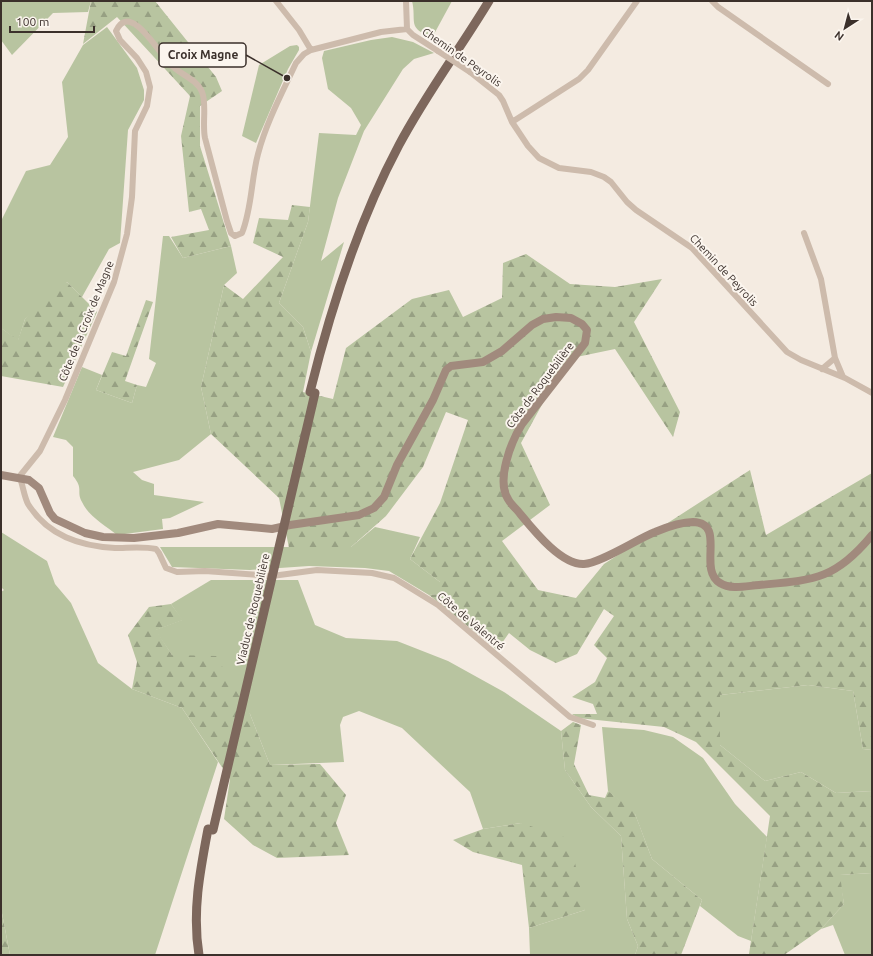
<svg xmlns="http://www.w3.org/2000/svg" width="873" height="956" viewBox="0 0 873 956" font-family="Ubuntu,sans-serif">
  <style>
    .green { fill: #b8c4a0 }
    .forest { fill: url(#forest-firs) }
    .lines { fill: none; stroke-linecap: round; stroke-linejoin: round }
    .street { stroke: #cdbbac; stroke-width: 6 }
    .secondary { stroke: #a18a7d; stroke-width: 8 }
    .primary { stroke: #7d675c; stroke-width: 9 }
    .street-bridge { stroke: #cdbbac; stroke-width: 6 }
    .primary-bridge { stroke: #7d675c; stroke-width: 9 }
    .labels { text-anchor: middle; stroke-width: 4; stroke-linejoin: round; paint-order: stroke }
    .street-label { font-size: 11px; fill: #3b302b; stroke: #fbf5ee }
    .leader { fill: none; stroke: #3b302b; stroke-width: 1.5 }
    .callout-dot { fill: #3b302b; stroke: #fbf5ee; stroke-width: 1.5 }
    .callout { fill: #fbf5ee; stroke: #3b302b; stroke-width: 1.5 }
    .callout-label { font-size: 12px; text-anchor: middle; font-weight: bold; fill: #3b302b }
  </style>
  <defs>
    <pattern id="forest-firs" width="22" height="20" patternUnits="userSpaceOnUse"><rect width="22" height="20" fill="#b8c4a0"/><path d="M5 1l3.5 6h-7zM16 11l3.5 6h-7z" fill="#97a083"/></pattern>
  </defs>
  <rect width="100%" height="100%" fill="#f4ebe1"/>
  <path class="green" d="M1,1H91L88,12L53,13L12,55L1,40Z
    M412,1H452L433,36C406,30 417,20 412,1Z
    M107,27L137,68L144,90V100L128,130L120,243L109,249L82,297L67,282L25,319L18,341L1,328V221L26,171L50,165L68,137L62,82L83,45Z
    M392,37L413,42L434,53L414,59L403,69L364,131L338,198L321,261L344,242L311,352L303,327L279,303L308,222L319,133L356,135L361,125L351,108L328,89L322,58L324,51L371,40Z
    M297,45L299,47V50L288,69L256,143L242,136L259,65L290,46Z
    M163,236H169L183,258L231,246L237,273L224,285L201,387L211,434L179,460L133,472L142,480L154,484V495L204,502L170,518L162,519L163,529L117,535C106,526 88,516 82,502C76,491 84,489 73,476V447L66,440L53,437L82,367L102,375L96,390L132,403L137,385L146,387L156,363L149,359Z
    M375,527L420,537L410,559L440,582L441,594L429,595L389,571L365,568L309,566L250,570L172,567L160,547H351Z
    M1,532L47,561L55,584L71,603L98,663L132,689L182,708L218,762L155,955H10L1,908V592L4,590L1,587Z
    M211,580H298L315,625L346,638L397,641L448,661L504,692L561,731L565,770L591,807L621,836L627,919L638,946L635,955H530L529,928L585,910L521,823L483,829L470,792L402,728L359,711L343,717L340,725L344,762L270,765L250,714L172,655L155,630L182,620L171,604Z
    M808,685L853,691L863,749L872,750V791L836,793L801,772L765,781L720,745V695Z
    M602,727L644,730L673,737L703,758L735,804L767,837L751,941L738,936L700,906L702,900L652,859L635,814L608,791Z
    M872,873V955H845L833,925L821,929L844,904L839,875Z"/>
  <path class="forest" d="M91,1H155L216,77L222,91L200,106V146L231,246L183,258L171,237L209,230L201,209L189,212L181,136L190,96L117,17L83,44Z
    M292,205L310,207L308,222L279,303L303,327L311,352L303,392L333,399L346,348L412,299L449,290L463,317L502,298L503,263L526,254L570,284L615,287L662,279L634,322L680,412L673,437L615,349L567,359L521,443L550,505L502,541L538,590L576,598L604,564L750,470L766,535L872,473V750L863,749L853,691L808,685L720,695V745L765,781L801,772L836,793L872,791V873L840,875L844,904L821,929L784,955L749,954L770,816L696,742L664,727L578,718L572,714H597L593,704L572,697L595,682L607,658L594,645L614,616L604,609L577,654L556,663L530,650L509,633L497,650L429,595L440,594V582L410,559L440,503L468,420L446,412L423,467L386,516L351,547L289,548L279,498L211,434L201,387L224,285L243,299L283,257L253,243L259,218L288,220Z
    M67,282L97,312L63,387L1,376V328L18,340L25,319L46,294Z
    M146,300L153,302L125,381L137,385L132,403L96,390L112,352L126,356Z
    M171,604L183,620L156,630L172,655L216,656L250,714L270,765L320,764L346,795L336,823L349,855L277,858L253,845L224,819L230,779L182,708L132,689L137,662L128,635L149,607Z
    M573,722L581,725L574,764L589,795L605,798L608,791L634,811L652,859L702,900L681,955H635L638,946L627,919L621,836L591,807L565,770L561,731Z
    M521,823L570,839L585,910L529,928L522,865L473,852L453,840L483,829Z
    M1,908L10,955H1Z"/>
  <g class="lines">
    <path class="street" d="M276,1L299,30L311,50
      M406,1L407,29L413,35L438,51
      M712,1L718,7L828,84
      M470,72L499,95L503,101L512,122L528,146L539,158L559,168L591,172L604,177L611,182L627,202L636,210L692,248L787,352L801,360L845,378L872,393
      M512,122L579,79L588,70L637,1
      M804,233L821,279L835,358L843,377
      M822,369L835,358
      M19,477L40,451L65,400L114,282L127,234L132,197L135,131L147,106L150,87L146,72L137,58L120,40L116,31C130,0 160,55 170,64C179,74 197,79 202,92C207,103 202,124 205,138L227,221L231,233L235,236L242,233C252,208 251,180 258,154C266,123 282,93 296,63L304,54L311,50L381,32L407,29
      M20,478C23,486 24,496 28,504C48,536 80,546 115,548C128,548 143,546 156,549L159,553L166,568L177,572L205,571L272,576L317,570L372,573L394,578L438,605L570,717L593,725"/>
    <path class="secondary" d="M1,475L29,480L39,488L50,513L55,519L85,533L103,537L134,538L178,533L218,524L272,529L290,525L359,515L374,508L384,497L397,465L433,400L446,370L451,366L483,362L502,351L532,325L543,319L556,317L571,318L582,324L587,330L585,343L522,424C511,442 496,480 508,499C510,503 514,507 517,510C532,528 560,565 584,564C601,563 637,539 655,532C667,527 680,522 693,522C727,523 697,569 720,583C731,590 746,586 759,585C814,580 835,580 872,535"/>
    <path class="primary" d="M310,392C331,307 358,222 399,145C426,94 460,49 489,1
      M199,955C192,912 200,871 208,829"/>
    <path class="street-bridge" d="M438,51L470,72"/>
    <path class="primary-bridge" d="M213,830L315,393"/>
  </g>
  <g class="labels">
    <g class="street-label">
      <text transform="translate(462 57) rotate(35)" y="4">Chemin de Peyrolis</text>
      <text transform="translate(724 270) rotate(47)" y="4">Chemin de Peyrolis</text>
      <text transform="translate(86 321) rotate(-68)" y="4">Côte de la Croix de Magne</text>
      <text transform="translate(540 385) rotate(-53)" y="4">Côte de Roquebilière</text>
      <text transform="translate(253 609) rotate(-77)" y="4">Viaduc de Roquebilière</text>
      <text transform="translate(471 621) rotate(40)" y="4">Côte de Valentré</text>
    </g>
  </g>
  <path class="leader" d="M287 78L246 55"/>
  <circle class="callout-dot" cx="287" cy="78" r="4"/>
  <rect class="callout" x="159" y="43" width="87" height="24" rx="4"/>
  <g class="callout-label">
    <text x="203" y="59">Croix Magne</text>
  </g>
  <rect width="873" height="956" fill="none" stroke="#3b302b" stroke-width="4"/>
  <g transform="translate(845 28) rotate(216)" stroke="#fbf5ee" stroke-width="3" paint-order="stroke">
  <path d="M0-3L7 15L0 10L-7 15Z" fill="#3b302b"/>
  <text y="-6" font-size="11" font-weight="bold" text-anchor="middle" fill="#3b302b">N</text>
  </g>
  <path d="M10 26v6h84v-6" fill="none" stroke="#3b302b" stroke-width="2"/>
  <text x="16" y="26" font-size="12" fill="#3b302b" stroke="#fbf5ee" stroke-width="3" paint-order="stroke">100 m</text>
</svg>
